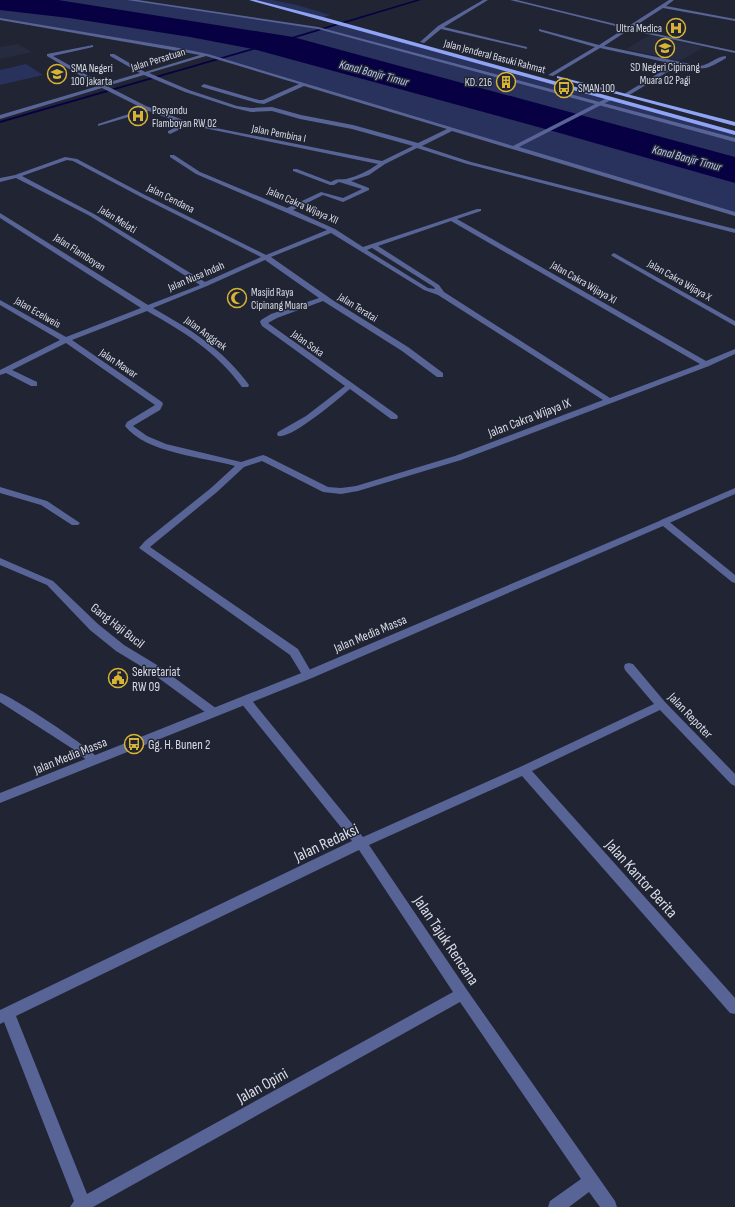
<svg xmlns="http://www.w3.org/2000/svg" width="735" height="1207" viewBox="0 0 735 1207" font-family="'Sofia Sans Condensed',sans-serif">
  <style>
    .built { fill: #262b40 }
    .green { fill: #29325d }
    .water { fill: #070042 }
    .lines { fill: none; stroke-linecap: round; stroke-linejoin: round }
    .stream { fill: #070042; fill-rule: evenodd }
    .pedestrian { fill: #576495; fill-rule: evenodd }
    .minor { fill: #576495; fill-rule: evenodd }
    .tertiary { fill: #576495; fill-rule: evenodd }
    .primary { fill: #8fa4f5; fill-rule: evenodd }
    .labels { text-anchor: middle; stroke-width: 3; stroke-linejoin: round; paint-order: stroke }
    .far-poi-label { font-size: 11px; fill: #d9dce6; stroke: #202433; text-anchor: start }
    .far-street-label { font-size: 11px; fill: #d9dce6; stroke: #202433 }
    .far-water-label { font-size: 12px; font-style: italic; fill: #bac7f0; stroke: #202433 }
    .street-label { font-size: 13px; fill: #d9dce6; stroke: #202433 }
    .poi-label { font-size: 13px; fill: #d9dce6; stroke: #202433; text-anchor: start }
    .near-street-label { font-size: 16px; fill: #d9dce6; stroke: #202433 }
  </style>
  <rect width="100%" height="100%" fill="#202433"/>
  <path class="built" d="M650,35L704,47L680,61L626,49Z
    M18,44L32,52L0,59V47Z"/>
  <path class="green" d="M0,0H129L322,29L340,23L735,133V214L206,55L175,47L0,19Z
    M251,0H272L297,5L330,15L321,18Z
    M26,64L43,75L0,85V70Z"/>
  <path class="water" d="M0,0H58L293,37L735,157V183L549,130L253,49L190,37L69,18L0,10Z"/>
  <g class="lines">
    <path class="stream" d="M416,0H421L285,41L282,40Z
      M260,46L263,47L0,123V121Z"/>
    <path class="pedestrian" d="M127,0H138L318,27L735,138V142L318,29Z"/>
    <path class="minor" d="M483,0H488L444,27L527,47V49L441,29L424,43L420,42L438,26Z
      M669,0H674L666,6L735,19V21L663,8L604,46L700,66C709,65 717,56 726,56V58C705,71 703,70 679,65L626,97L623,95L624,94L674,64L600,48L553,76L548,75L595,47L539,31V29L599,45Z
      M0,18L174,47L208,54L513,146L607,98H611V100L519,147L735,212V216L452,131L422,146L471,162L735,229V233L467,164L417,148L385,164L369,175L351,181L369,188V190L343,202L323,195L293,210L335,229L363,247L477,209H481V211L457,219L706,361L735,349V354L709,366L461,460L358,491L341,494L323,492L262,461L244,467L217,492L150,547L298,649L313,675L312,678H304L290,655L139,548L145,541L211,488L235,466C203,457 146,453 125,426L127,422L155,405L66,343L12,370L37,382V386H31L6,373L0,375V370L60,340L0,305V300L66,337L141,308L0,218V213L148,305L200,285L90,216L16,178L0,182V178L15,175L65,157L77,159L145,195L266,255L327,230L196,174L170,157V155H174L200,172L287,208L321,192L343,198L362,189L339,182L334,185H330L293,171V169H297L331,182C337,178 340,180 346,179C358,176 368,171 378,164L189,125L170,134L168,133V131L183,124L149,111L98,126V124L144,109L102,88L0,119V115L98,86L47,56V54L93,45V47L53,56L103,84L140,73L110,56V54H114L145,72L200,55L0,20ZM206,56L299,84L263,100H259L204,84L201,86L202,87L257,103L264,104L304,86L447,129L418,143L353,125L301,115L272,107L251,108L237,106L189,90L149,73ZM144,75L185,92L234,108L251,112L272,111L300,119L352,129L413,146L382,161L191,123L146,106L107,86ZM67,160L73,161L141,197L261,257L205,282L94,214L22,176ZM451,221L700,364L610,398L444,292L439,285L378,246ZM331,233L424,290L438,295L603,400L455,456L356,486L341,488L328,487L266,456L263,455L241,462L166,444L147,436L133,426L160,410L163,404L162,402L72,340L147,311C184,332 216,351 242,387H248L249,385C224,350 190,329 153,308L207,286L265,260L319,298L271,314L261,320L260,322L262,326L345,386L306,416L278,432L277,434L278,436C292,439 338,399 350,389L391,419H397L398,417L397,415L268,323L277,318L323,301L402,351L437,377H443V373L408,347L334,301L271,257ZM372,248L434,287L435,289L428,288L367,250Z
      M614,253L735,321V326L612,256L611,255Z
      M0,487L47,501L80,523L78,525H72L41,505L0,493Z
      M735,488V494L667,524H661L659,522L661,520Z
      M0,558L53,581L98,624L124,645L157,665L217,709L219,712L217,715L213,716L209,715L149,671L116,651L90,630L47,585L0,565Z
      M629,663L633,664L665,702L735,774V786L731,784L660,710L532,771L735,998V1014L730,1013L522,776L369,845L467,990L615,1201L617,1207H600L589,1192L569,1207H548L550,1201L581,1179L460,1002L93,1207H70L74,1201L4,1022L0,1024V1010L352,841L241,703L240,700L241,697H249L363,837L520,767L654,704L625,670L624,667L625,664ZM359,850L453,992L87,1194L16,1016Z
      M0,693C13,697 94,750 100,760L98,763L94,764L90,763L76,751L0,702Z"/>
    <path class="tertiary" d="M510,0H517L652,33L735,51V53L652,35Z
      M664,519L667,520L735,575V583L732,582L663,526L312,678L0,803V793L304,672Z"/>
    <path class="primary" d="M249,0H256L323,17L735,131V135Z
      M557,76L735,122V126L557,78Z"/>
  </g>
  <defs>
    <symbol id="hospital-ring" viewBox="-11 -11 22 22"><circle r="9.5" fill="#202433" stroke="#d8b434" stroke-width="1.5"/><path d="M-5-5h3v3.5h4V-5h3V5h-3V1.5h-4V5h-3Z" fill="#d8b434"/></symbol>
    <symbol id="school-ring" viewBox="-11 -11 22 22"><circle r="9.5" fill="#202433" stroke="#d8b434" stroke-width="1.5"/><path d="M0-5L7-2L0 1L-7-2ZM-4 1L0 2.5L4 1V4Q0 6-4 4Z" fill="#d8b434"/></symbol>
    <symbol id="building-ring" viewBox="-11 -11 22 22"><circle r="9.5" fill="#202433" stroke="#d8b434" stroke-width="1.5"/><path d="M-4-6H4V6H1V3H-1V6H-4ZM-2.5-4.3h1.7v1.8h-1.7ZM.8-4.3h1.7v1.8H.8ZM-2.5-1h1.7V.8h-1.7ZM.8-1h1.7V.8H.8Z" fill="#d8b434"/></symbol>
    <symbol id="bus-ring" viewBox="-11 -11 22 22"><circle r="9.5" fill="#202433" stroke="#d8b434" stroke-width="1.5"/><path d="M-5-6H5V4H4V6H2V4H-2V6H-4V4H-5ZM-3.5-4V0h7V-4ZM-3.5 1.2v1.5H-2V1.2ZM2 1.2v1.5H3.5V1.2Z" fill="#d8b434"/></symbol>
    <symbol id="mosque-ring" viewBox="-11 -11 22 22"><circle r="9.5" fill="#202433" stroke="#d8b434" stroke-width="1.5"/><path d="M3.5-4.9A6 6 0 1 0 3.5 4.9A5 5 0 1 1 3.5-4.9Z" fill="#d8b434"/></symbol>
    <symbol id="civic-ring" viewBox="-11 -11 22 22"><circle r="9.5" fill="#202433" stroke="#d8b434" stroke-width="1.5"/><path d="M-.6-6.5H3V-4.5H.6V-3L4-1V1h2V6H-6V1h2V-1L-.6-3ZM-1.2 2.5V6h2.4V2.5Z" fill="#d8b434"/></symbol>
  </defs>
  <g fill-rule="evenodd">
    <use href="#hospital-ring" x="665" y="17" width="22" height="22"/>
    <use href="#school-ring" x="654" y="37" width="22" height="22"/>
    <use href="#school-ring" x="46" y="63" width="22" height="22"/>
    <use href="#building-ring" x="495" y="71" width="22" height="22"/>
    <use href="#bus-ring" x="553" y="77" width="22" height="22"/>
    <use href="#hospital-ring" x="127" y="105" width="22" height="22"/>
    <use href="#mosque-ring" x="226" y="287" width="22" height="22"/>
    <use href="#civic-ring" x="107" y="667" width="22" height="22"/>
    <use href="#bus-ring" x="123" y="733" width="22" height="22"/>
  </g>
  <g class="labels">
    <g class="far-poi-label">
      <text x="662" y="32" text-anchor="end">Ultra Medica</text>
      <text x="665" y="71" text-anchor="middle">SD Negeri Cipinang<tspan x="665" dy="13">Muara 02 Pagi</tspan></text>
      <text x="71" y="72">SMA Negeri<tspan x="71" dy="13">100 Jakarta</tspan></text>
      <text x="492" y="86" text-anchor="end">KD. 216</text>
      <text x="578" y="92">SMAN 100</text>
      <text x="152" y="114">Posyandu<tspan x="152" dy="13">Flamboyan RW 02</tspan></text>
      <text x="251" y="296">Masjid Raya<tspan x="251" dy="13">Cipinang Muara</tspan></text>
    </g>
    <g class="far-street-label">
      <text transform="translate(495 56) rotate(15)" y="4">Jalan Jenderal Basuki Rahmat</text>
      <text transform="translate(158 59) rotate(-17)" y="4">Jalan Persatuan</text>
      <text transform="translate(279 133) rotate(11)" y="4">Jalan Pembina I</text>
      <text transform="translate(171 198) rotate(27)" y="4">Jalan Cendana</text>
      <text transform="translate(303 205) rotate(24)" y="4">Jalan Cakra Wijaya XII</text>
      <text transform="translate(118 219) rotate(32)" y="4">Jalan Melati</text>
      <text transform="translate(80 252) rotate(33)" y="4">Jalan Flamboyan</text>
      <text transform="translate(196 276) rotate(-23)" y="4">Jalan Nusa Indah</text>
      <text transform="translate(680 280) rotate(30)" y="4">Jalan Cakra Wijaya X</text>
      <text transform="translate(584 282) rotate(30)" y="4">Jalan Cakra Wijaya XI</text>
      <text transform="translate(358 307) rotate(32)" y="4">Jalan Teratai</text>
      <text transform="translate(38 312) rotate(30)" y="4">Jalan Ecelweis</text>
      <text transform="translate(206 333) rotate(36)" y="4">Jalan Anggrek</text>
      <text transform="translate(308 343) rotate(36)" y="4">Jalan Soka</text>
      <text transform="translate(119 363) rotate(34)" y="4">Jalan Mawar</text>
    </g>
    <g class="far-water-label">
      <text transform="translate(374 73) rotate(15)" y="4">Kanal Banjir Timur</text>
      <text transform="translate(687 158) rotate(15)" y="4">Kanal Banjir Timur</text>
    </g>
    <g class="street-label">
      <text transform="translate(529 417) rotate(-21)" y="5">Jalan Cakra Wijaya IX</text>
      <text transform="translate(118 625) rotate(38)" y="5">Gang Haji Bucil</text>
      <text transform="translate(370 633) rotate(-23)" y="5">Jalan Media Massa</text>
      <text transform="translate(691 715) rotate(46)" y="5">Jalan Repoter</text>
      <text transform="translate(70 755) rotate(-22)" y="5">Jalan Media Massa</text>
    </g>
    <g class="poi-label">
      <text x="132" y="676">Sekretariat<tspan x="132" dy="15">RW 09</tspan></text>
      <text x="148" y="749">Gg. H. Bunen 2</text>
    </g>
    <g class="near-street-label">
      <text transform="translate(326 842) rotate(-25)" y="6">Jalan Redaksi</text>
      <text transform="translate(642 878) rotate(48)" y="6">Jalan Kantor Berita</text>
      <text transform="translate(447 940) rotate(56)" y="6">Jalan Tajuk Rencana</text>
      <text transform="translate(262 1085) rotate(-29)" y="6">Jalan Opini</text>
    </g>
  </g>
</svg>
